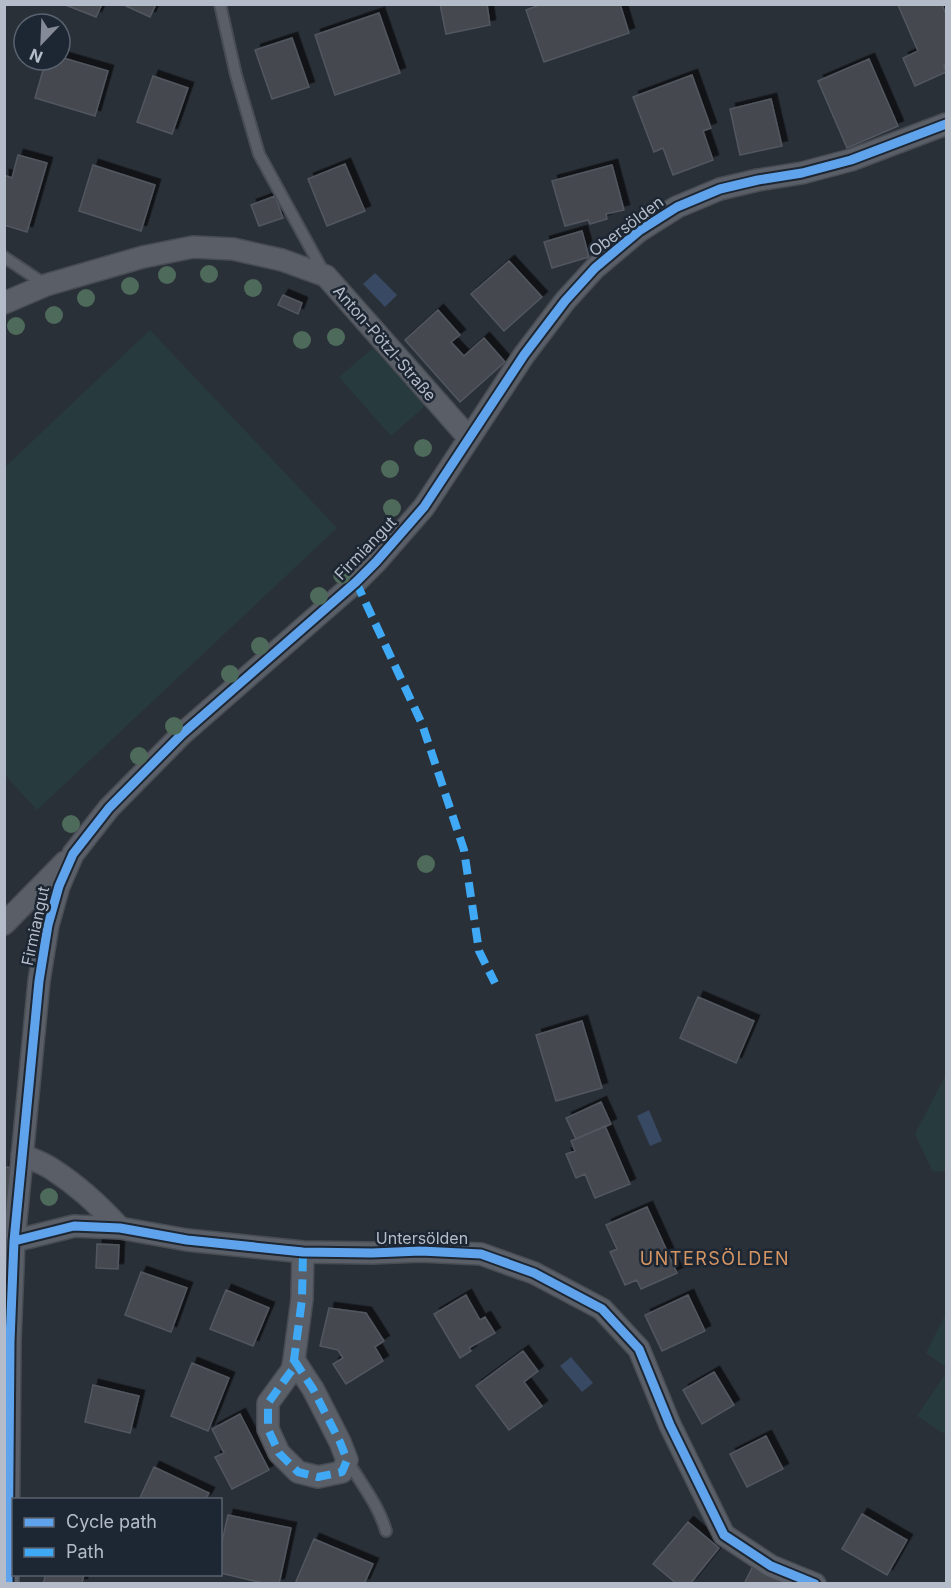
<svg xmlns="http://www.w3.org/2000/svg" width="951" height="1588" viewBox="0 0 951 1588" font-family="Inter,sans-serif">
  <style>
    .green { fill: #273a3e }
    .water { fill: #384963 }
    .building { fill: #444950; stroke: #52575f; stroke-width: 1.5; filter: url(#shadow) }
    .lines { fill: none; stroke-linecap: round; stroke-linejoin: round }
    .lane-casing { stroke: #484c53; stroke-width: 14 }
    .street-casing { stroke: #484c53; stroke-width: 24 }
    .lane { stroke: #5a5e66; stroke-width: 10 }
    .street { stroke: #5a5e66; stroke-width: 21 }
    .quiet { stroke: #3fa9f5; stroke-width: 8; stroke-dasharray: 15 8; stroke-linecap: butt }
    .cycleway-casing { stroke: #1d2633; stroke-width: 13 }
    .cycleway { stroke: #60a3ed; stroke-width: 9 }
    .tree { fill: #4e6a5a }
    .labels { text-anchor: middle; stroke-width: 5; stroke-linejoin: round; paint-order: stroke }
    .street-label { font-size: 16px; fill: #b4bcc9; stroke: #1d2633 }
    .neighbourhood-label { font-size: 18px; letter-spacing: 1.5px; fill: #d59563; stroke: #1d2633 }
  </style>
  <defs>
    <filter id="shadow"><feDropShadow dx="5.5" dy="-5.5" stdDeviation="0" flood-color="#0009"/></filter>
  </defs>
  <rect width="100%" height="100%" fill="#2a3038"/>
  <path class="green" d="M150,330L337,528L37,810L5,775V467Z
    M373,348L425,406L391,436L339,377Z
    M946,1074V1171L933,1172L915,1134Z
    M946,1313V1367L926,1353Z
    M946,1373V1435L917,1416Z"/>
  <path class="water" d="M375,273L397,295L385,307L363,284Z
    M649,1110L662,1141L650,1146L637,1116Z
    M571,1357L593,1383L582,1392L560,1366Z"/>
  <path class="building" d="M63,4H102L96,17Z
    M126,4H156L150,17L126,6Z
    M440,4H487L490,25L446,34Z
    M542,4H620L629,33L544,62L526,10Z
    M899,4H942L946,15V63L944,65L946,72L915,86L903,58L918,51L898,5Z
    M379,13L400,73L335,95L315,35Z
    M292,38L309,87L272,99L255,50Z
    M60,57L108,71L95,116L35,98L46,60H60Z
    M869,59L898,126L847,148L818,81Z
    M692,75L711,128L703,131L713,160L673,175L663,148L654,152L633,97Z
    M153,76L188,88L172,134L137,122Z
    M771,99L782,146L740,155L730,109Z
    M18,155L47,163L27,232L4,225V175L12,178Z
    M345,164L365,211L327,226L308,179Z
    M93,165L155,185L141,231L79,211Z
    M612,165L624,210L606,214L607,219L590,224L588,220L565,226L552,181Z
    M275,196L283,218L259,226L251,205Z
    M582,231L589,257L552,268L544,242Z
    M509,261L542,297L504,331L471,294Z
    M283,295L302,303L298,314L278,305Z
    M438,310L460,335L451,342L464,356L484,338L505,362L460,402L405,340Z
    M698,997L754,1021L736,1063L680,1038Z
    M582,1021L602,1088L556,1101L536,1035Z
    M601,1102L611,1124L576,1139L566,1118Z
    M605,1126L630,1184L595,1198L585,1174L576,1178L566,1154L575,1151L571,1141Z
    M4,1167L14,1168L8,1217L4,1216Z
    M647,1207L677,1273L641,1289L637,1280L625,1285L610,1252L617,1249L606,1225Z
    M97,1244L119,1245L118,1269L96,1268Z
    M141,1272L187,1288L171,1332L125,1315Z
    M226,1290L269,1308L253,1346L210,1329Z
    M466,1295L480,1320L485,1317L495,1333L469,1348L471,1351L460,1358L434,1314Z
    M688,1295L705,1331L662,1351L645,1315Z
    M329,1308L366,1313L384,1341L375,1347L383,1361L346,1384L333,1364L343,1358L338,1350L320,1346Z
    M523,1351L538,1371L524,1382L542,1406L509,1430L476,1386Z
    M192,1363L229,1378L208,1431L171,1416Z
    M714,1372L734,1405L702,1424L683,1390Z
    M93,1385L139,1396L130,1433L85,1422Z
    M240,1414L269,1470L232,1489L215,1457L224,1453L212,1429Z
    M766,1436L783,1469L747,1487L730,1454Z
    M154,1467L209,1493L205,1500H139Z
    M862,1514L907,1540L887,1575L842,1549Z
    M228,1515L291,1528L279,1584H267L220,1573V1550Z
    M688,1522L719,1548L690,1584H677L653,1564Z
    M314,1539L373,1564L364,1584H295Z
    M753,1566L786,1584H744Z
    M46,1574H84L82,1584H43Z"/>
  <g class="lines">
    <defs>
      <path id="lane" d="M220,4L236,75L259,154L324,273
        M4,257L46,285
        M347,1460C361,1483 379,1506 386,1531"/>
      <path id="street" d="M4,303L46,285L143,257L193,247L233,249L282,260L326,276L469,438
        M4,924L65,862
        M22,1155C32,1159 43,1163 52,1169C77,1185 100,1206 120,1228
        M14,1241L74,1226L120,1228L187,1240L303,1252L372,1253L421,1251L481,1254L534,1273L602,1309L639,1349L670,1425L724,1535L771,1566L815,1584
        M294,1360L313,1389L340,1442L347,1460L342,1472L318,1477L298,1472L279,1453L268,1429V1403L292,1370L294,1360L302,1299L303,1252
        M8,1584L10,1341L14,1241L39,981L48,925L59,886L73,854L109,808L182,734L356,582L376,562L424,507L524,355L565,301L595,268L639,231L677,207L720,189L758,180L802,173L851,160L946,124"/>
    </defs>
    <use href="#lane" class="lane-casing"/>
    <use href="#street" class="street-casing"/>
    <use href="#lane" class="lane"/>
    <use href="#street" class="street"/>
    <path class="quiet" d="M356,582L422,724L464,850L479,951L495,983
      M294,1360L313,1389L340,1442L347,1460L342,1472L318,1477L298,1472L279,1453L268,1429V1403L292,1370L294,1360L302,1299L303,1252"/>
    <defs>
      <path id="cycleway" d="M14,1241L74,1226L120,1228L187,1240L303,1252L372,1253L421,1251L481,1254L534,1273L602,1309L639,1349L670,1425L724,1535L771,1566L815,1584
        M8,1584L10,1341L14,1241L39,981L48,925L59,886L73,854L109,808L182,734L356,582L376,562L424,507L524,355L565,301L595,268L639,231L677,207L720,189L758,180L802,173L851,160L946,124"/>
    </defs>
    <use href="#cycleway" class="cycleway-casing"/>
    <use href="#cycleway" class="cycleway"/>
  </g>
  <g class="tree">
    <circle cx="209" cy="274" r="9"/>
    <circle cx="167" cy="275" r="9"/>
    <circle cx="130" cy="286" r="9"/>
    <circle cx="253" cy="288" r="9"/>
    <circle cx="86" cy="298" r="9"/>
    <circle cx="54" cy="315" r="9"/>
    <circle cx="16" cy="326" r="9"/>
    <circle cx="336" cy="337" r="9"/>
    <circle cx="302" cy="340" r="9"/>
    <circle cx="423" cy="448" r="9"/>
    <circle cx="390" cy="469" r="9"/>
    <circle cx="392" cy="508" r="9"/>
    <circle cx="342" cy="575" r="9"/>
    <circle cx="319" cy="596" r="9"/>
    <circle cx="260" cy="646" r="9"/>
    <circle cx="230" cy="674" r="9"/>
    <circle cx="174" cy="726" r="9"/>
    <circle cx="139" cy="756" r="9"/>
    <circle cx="71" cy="824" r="9"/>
    <circle cx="426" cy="864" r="9"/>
    <circle cx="49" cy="1197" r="9"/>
  </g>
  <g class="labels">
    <g class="street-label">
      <text transform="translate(626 226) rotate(-37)" y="6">Obersölden</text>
      <text transform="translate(385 343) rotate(49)" y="6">Anton-Pötzl-Straße</text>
      <text transform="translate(365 548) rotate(-46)" y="6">Firmiangut</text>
      <text transform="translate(35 926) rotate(-78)" y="6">Firmiangut</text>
      <text x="422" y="1244">Untersölden</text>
    </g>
    <g class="neighbourhood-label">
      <text x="715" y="1265">UNTERSÖLDEN</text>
    </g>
  </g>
  <rect width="951" height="1588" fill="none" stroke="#b4bcc9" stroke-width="12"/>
  <rect x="12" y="1498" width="210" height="78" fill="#1d2633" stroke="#59626f" stroke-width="1.5"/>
  <rect x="24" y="1518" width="30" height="9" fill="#60a3ed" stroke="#59626f" stroke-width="1.5"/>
  <text x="66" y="1528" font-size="18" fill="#b4bcc9">Cycle path</text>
  <rect x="24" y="1548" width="30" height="9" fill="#3fa9f5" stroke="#59626f" stroke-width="1.5"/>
  <text x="66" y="1558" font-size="18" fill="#b4bcc9">Path</text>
  <g transform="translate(42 42) rotate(203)"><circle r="28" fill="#1d2633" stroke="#59626f" stroke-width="1.5"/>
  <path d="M0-4.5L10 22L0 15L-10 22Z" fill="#848b96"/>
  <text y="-9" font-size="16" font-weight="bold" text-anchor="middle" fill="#b4bcc9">N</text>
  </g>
</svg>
